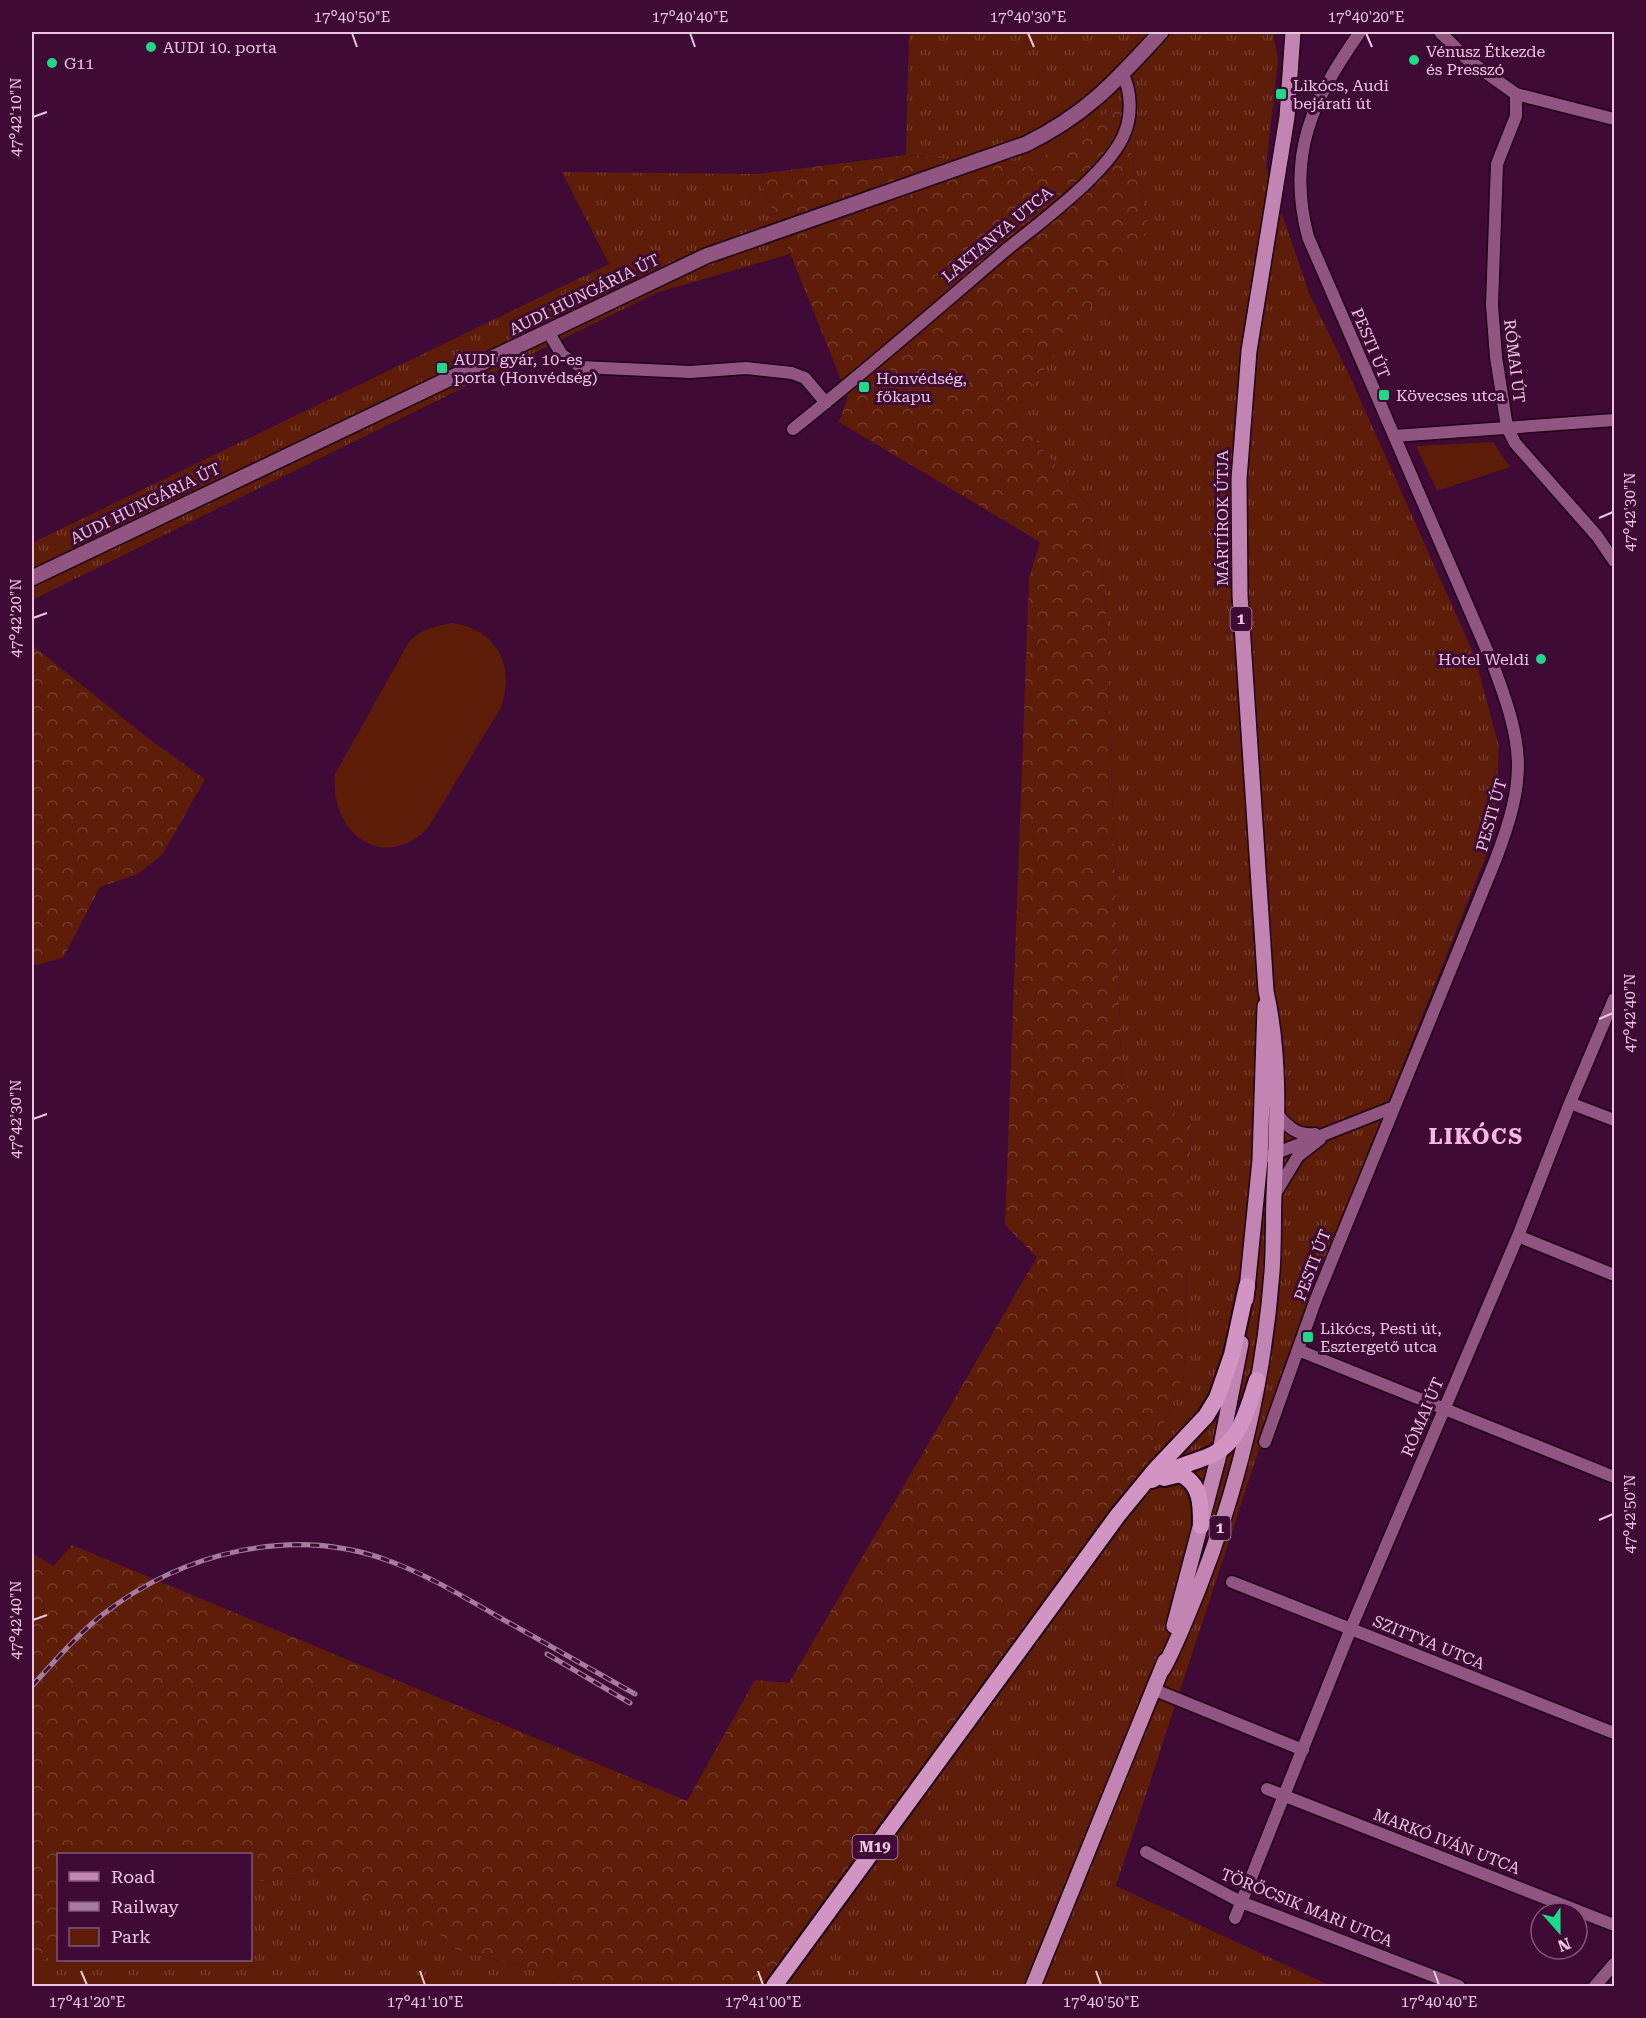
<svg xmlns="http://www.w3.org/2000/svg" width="1646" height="2018" viewBox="0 0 1646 2018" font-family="'Roboto Serif',serif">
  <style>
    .grass { fill: url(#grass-tufts) }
    .forest { fill: url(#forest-crowns) }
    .park { fill: #5d1d09 }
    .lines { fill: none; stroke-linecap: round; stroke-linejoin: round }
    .minor-casing { stroke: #200019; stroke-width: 15 }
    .tertiary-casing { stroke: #200019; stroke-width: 18 }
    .primary-casing { stroke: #200019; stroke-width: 18 }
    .trunk-casing { stroke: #200019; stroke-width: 20 }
    .minor { stroke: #905581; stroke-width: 12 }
    .tertiary { stroke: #905581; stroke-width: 15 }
    .primary { stroke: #c284b2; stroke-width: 15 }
    .trunk { stroke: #d294c2; stroke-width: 16 }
    .rail-casing { stroke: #a57c9b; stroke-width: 5 }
    .rail { stroke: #3f0a35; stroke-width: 3; stroke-dasharray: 9; stroke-linecap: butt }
    .ticks { fill: none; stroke: #e9c8df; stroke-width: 2 }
    .poi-dot { fill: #20d887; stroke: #3f0a35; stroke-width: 2 }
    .labels { text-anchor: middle; stroke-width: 6; stroke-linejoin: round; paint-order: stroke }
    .shield { fill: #3f0a35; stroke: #b68fac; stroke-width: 1.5 }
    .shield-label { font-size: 15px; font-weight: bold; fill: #e9c8df }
    .poi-label { font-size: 16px; fill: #e9c8df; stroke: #3f0a35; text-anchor: start }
    .street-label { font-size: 16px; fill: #e9c8df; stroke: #3f0a35 }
    .district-label { font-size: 22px; font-weight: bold; letter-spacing: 1.5px; fill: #f9b7e7; stroke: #3f0a35 }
    .neatline { fill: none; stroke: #e9c8df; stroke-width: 2 }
    .ticks-label { font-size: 15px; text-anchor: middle; fill: #e9c8df }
  </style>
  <defs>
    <pattern id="grass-tufts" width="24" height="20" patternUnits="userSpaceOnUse" patternTransform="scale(1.5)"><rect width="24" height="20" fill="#5d1d09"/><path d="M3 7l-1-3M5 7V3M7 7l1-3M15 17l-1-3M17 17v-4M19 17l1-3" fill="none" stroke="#743c2c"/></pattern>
    <pattern id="forest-crowns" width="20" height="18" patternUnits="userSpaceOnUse" patternTransform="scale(1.5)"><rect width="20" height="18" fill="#5d1d09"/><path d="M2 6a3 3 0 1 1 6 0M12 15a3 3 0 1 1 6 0" fill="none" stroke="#743c2c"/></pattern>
  </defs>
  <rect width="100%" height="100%" fill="#3f0a35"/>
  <path class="grass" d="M909,32H1273L1278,60L1266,167L1309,293L1347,370L1475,657L1499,747L1494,836L1302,1318L1116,1886L1331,1986H775L1132,1499L1184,1375L1191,1121L1122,1085L1105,587L1091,509L1013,412L1149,227L1120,104L1027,167L906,155Z
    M562,172L758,174L790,254L656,293L32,600V543L609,264Z
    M322,1876L447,1938L451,1948L595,1986H32V1959L34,1963L58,1953V1960H250L251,1882Z"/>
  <path class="forest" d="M1120,104L1149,228L1013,412L1091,509L1105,587L1122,1085L1191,1121L1184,1375L1132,1499L775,1986H595L451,1948L446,1938L322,1876L251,1882L250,1854H58V1953L34,1963L32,1959V1553L53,1566L72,1545L687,1801L755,1680L789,1683L1037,1257L1005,1225L1029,578L1040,542L839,422L848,397L758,174L906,155L1027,167Z
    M32,645L149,739L205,779L163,854L138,874L100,887L63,958L32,966Z"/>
  <path class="park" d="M1493,442L1510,467L1437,491L1416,446Z
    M452,623C496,629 516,665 501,707L428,828C383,874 329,832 335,774L409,642C422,629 434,626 452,623Z"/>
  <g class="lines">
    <defs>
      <path id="minor" d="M1440,32L1468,60L1516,94L1614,119
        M1516,94V116L1497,164L1492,305L1496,357L1507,427L1515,443L1597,536L1614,561
        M549,333L562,355L581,367L690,372L746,368L792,373L805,378L826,403
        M793,429C866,371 936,310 1006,250C1039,223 1111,171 1125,132C1132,114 1131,91 1123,75
        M1394,436L1614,420
        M1570,1103L1614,1120
        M1277,1114C1288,1127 1297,1136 1315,1134
        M1269,1156L1394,1107
        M1275,1194L1298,1156L1320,1139
        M1518,1236L1614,1275
        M1298,1350L1614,1477
        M1265,1442L1316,1299L1495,861C1528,775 1524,747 1492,662L1308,237C1286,154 1313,99 1360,32
        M1232,1582L1614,1733
        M1155,1690L1303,1750
        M1267,1789L1614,1925
        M1146,1852L1241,1902L1459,1986
        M1235,1918L1351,1628L1518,1236L1570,1103L1614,999
        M1595,1986L1614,1964"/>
      <path id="tertiary" d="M32,578L706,256L1026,144C1087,114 1116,81 1161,32"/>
      <path id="primary" d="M1246,1299L1260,1160L1265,1006
        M1174,1626L1220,1451L1241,1343
        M1163,1669C1177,1643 1187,1616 1198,1590C1238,1488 1264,1381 1272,1272C1274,1246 1273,1220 1274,1195C1277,1126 1281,1059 1266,991L1240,595L1239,479L1249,351L1287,117L1293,32
        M1033,1986L1165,1661"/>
      <path id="trunk" d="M1164,1478L1180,1474C1202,1484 1201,1506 1201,1526
        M1152,1480C1168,1469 1186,1465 1204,1458C1240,1446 1246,1413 1257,1380
        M774,1986L1118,1515L1155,1470L1206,1416L1217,1398L1232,1355L1247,1286"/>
    </defs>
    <use href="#minor" class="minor-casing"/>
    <use href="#tertiary" class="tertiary-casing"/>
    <use href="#primary" class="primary-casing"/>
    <use href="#trunk" class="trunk-casing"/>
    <use href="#minor" class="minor"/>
    <use href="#tertiary" class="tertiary"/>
    <use href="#primary" class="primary"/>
    <use href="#trunk" class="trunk"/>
    <defs>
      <path id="rail" d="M547,1654L630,1703
        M32,1686C54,1662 76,1636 102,1615C183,1552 294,1524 392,1562C429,1576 462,1596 497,1616C543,1642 589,1668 635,1694"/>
    </defs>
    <use href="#rail" class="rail-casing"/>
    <use href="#rail" class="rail"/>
  </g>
  <path class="ticks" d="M352,33L357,47M690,33L695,47M1028,33L1034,47M1366,33L1372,47M33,117L47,112M1599,518L1613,512M33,618L47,613M1599,1019L1613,1013M33,1119L47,1114M1599,1520L1613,1514M33,1620L47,1615M81,1971L87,1985M420,1971L425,1985M758,1971L763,1985M1096,1971L1101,1985M1434,1971L1439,1985"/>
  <g class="poi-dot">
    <circle cx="151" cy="47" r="6"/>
    <circle cx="1414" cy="60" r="6"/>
    <circle cx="52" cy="63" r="6"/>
    <rect x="1275" y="88" width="12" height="12" rx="3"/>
    <rect x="436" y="362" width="12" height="12" rx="3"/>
    <rect x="858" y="381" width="12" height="12" rx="3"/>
    <rect x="1378" y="389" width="12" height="12" rx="3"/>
    <circle cx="1541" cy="659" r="6"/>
    <rect x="1302" y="1331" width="12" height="12" rx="3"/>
  </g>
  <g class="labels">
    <g class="shield">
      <rect x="1230.5" y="607" width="21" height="24" rx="4.5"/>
      <rect x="1209.5" y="1516" width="21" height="24" rx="4.5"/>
      <rect x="852.5" y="1835" width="45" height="24" rx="4.5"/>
    </g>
    <g class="shield-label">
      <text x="1241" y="624">1</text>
      <text x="1220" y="1533">1</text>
      <text x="875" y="1852">M19</text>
    </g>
    <g class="poi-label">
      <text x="163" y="53">AUDI 10. porta</text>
      <text x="1426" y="57">Vénusz Étkezde<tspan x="1426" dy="18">és Presszó</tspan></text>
      <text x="64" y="69">G11</text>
      <text x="1293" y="91">Likócs, Audi<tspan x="1293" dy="18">bejárati út</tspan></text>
      <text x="454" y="365">AUDI gyár, 10-es<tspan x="454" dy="18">porta (Honvédség)</tspan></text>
      <text x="876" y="384">Honvédség,<tspan x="876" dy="18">főkapu</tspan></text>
      <text x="1396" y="401">Kövecses utca</text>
      <text x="1529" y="665" text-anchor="end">Hotel Weldi</text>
      <text x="1320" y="1334">Likócs, Pesti út,<tspan x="1320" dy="18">Esztergető utca</tspan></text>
    </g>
    <g class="street-label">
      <text transform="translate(997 234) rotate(-40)" y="6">LAKTANYA UTCA</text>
      <text transform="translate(584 294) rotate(-26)" y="6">AUDI HUNGÁRIA ÚT</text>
      <text transform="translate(1371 343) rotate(67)" y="6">PESTI ÚT</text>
      <text transform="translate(1515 361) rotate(83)" y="6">RÓMAI ÚT</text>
      <text transform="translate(145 503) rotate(-26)" y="6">AUDI HUNGÁRIA ÚT</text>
      <text transform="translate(1222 518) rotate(-90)" y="6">MÁRTÍROK ÚTJA</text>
      <text transform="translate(1491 815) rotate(-74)" y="6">PESTI ÚT</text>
      <text transform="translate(1312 1265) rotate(-69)" y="6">PESTI ÚT</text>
      <text transform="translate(1422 1417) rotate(-67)" y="6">RÓMAI ÚT</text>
      <text transform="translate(1429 1642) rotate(22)" y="6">SZITTYA UTCA</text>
      <text transform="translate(1447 1841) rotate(21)" y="6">MARKÓ IVÁN UTCA</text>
      <text transform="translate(1307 1907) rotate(22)" y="6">TÖRŐCSIK MARI UTCA</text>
    </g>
    <g class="district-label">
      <text x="1476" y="1144">LIKÓCS</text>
    </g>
  </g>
  <rect width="1646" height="2018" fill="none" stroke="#3f0a35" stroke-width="66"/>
  <rect x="57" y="1853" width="195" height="108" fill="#3f0a35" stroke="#835679" stroke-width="1.5"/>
  <rect x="69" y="1872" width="30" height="9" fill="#c284b2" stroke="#835679" stroke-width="1.5"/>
  <text x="111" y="1883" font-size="18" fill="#e9c8df">Road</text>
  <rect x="69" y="1902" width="30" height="9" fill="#a57c9b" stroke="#835679" stroke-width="1.5"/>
  <text x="111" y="1913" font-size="18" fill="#e9c8df">Railway</text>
  <rect x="69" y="1928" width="30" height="18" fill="#5d1d09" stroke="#835679" stroke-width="1.5"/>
  <text x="111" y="1943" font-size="18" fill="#e9c8df">Park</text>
  <g transform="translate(1559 1931) rotate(159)"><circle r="28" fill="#3f0a35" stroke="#835679" stroke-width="1.5"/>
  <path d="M0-4.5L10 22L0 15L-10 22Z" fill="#20d887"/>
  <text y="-9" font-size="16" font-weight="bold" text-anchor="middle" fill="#e9c8df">N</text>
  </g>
  <rect x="33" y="33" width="1580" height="1952" class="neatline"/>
  <g class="ticks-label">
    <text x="352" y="22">17°40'50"E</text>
    <text x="690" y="22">17°40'40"E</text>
    <text x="1028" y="22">17°40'30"E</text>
    <text x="1366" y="22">17°40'20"E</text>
    <text transform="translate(16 117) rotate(-90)" y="5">47°42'10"N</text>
    <text transform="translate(1630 512) rotate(-90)" y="5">47°42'30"N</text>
    <text transform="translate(16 618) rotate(-90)" y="5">47°42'20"N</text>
    <text transform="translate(1630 1013) rotate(-90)" y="5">47°42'40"N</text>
    <text transform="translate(16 1119) rotate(-90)" y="5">47°42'30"N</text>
    <text transform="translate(1630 1514) rotate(-90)" y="5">47°42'50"N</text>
    <text transform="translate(16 1620) rotate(-90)" y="5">47°42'40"N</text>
    <text x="87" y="2007">17°41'20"E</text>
    <text x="425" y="2007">17°41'10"E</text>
    <text x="763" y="2007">17°41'00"E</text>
    <text x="1101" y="2007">17°40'50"E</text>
    <text x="1439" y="2007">17°40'40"E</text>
  </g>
</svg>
